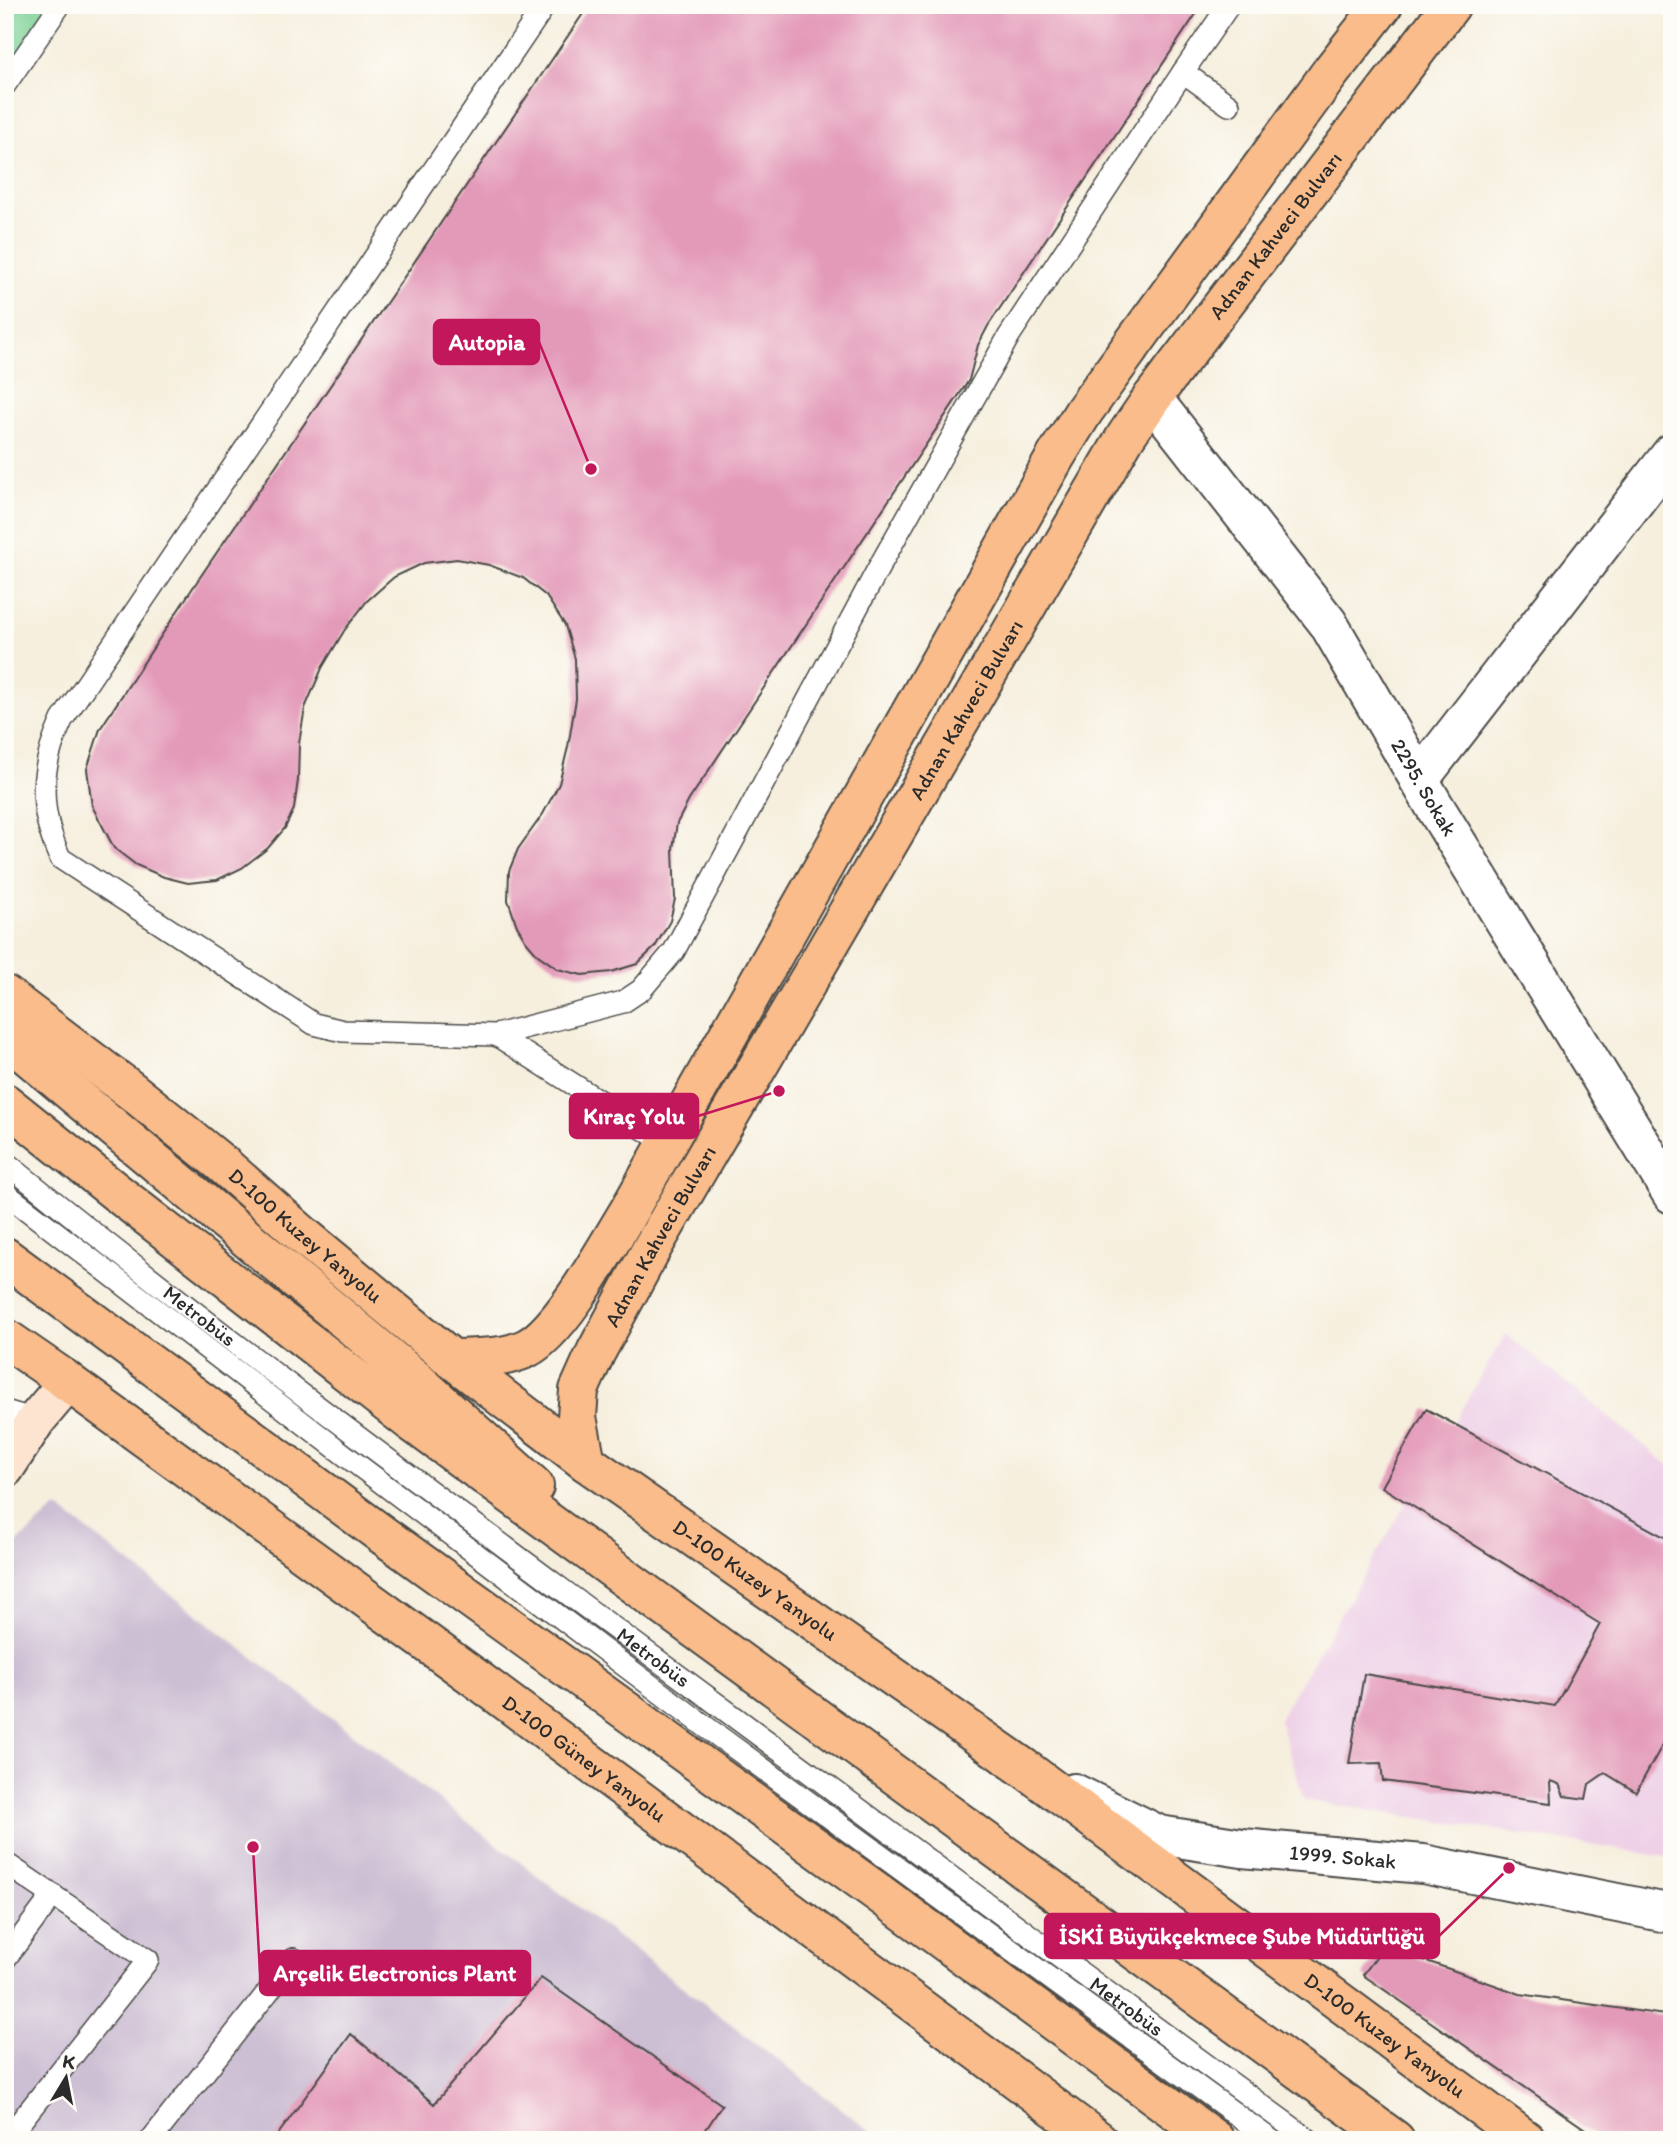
<svg xmlns="http://www.w3.org/2000/svg" width="1677" height="2145" viewBox="0 0 1677 2145" font-family="Itim,sans-serif">
  <style>
    .built { fill: #eed0e7 }
    .industrial { fill: #ccbed3 }
    .green { fill: #7bd195; stroke: #537e60; stroke-width: 2 }
    .building { fill: #e399b8 }
    .lines { fill: none; stroke-linecap: round; stroke-linejoin: round }
    .service-casing { stroke: #494846; stroke-width: 24 }
    .minor-casing { stroke: #494846; stroke-width: 42 }
    .tertiary-casing { stroke: #494846; stroke-width: 42 }
    .secondary-casing { stroke: #494846; stroke-width: 42 }
    .primary-casing { stroke: #494846; stroke-width: 42 }
    .trunk-casing { stroke: #494846; stroke-width: 42 }
    .service { stroke: #fff; stroke-width: 21 }
    .minor { stroke: #fff; stroke-width: 38 }
    .tertiary { stroke: #fff; stroke-width: 38 }
    .secondary { stroke: #fde4d0; stroke-width: 38 }
    .primary { stroke: #f9bc8a; stroke-width: 38 }
    .trunk { stroke: #f9bc8a; stroke-width: 38 }
    .labels { text-anchor: middle; stroke-width: 5; stroke-linejoin: round; paint-order: stroke }
    .street-label { font-size: 21px; fill: #2b2b2b; stroke: #fdfcf7 }
    .leader { fill: none; stroke: #c2185b; stroke-width: 2.5 }
    .callout-dot { fill: #c2185b; stroke: #fdfcf7; stroke-width: 2.5 }
    .callout { fill: #c2185b; stroke: #c2185b; stroke-width: 2.5 }
    .callout-label { font-size: 23px; text-anchor: middle; font-weight: bold; fill: #fff }
  </style>
  <rect width="100%" height="100%" fill="#fdfcf7"/>
  <filter id="ink" filterUnits="userSpaceOnUse"><feTurbulence type="fractalNoise" baseFrequency=".0143" numOctaves="2"/><feDisplacementMap in="SourceGraphic" scale="14" xChannelSelector="R" yChannelSelector="G"/><feConvolveMatrix kernelMatrix="1 2 1 2 8 2 1 2 1" color-interpolation-filters="sRGB"/></filter>
  <filter id="wash" filterUnits="userSpaceOnUse"><feTurbulence type="fractalNoise" baseFrequency=".00686" numOctaves="4" result="noise"/><feDisplacementMap in="SourceGraphic" scale="28" xChannelSelector="R" yChannelSelector="G"/><feGaussianBlur stdDeviation="1.57" result="paint"/><feColorMatrix in="noise" values="0 0 0 0 0 0 0 0 0 0 0 0 0 0 0 0 0 1.4 0 .05"/><feComposite in="paint" operator="in"/></filter>
  <g filter="url(#wash)">
    <rect width="100%" height="100%" fill="#f6efde"/>
    <path class="built" d="M1506,1334L1672,1468V1858L1304,1800L1279,1719Z"/>
    <path class="industrial" d="M57,1507L882,2140H5V1554Z"/>
    <path class="green" d="M5,5H59L5,72Z"/>
    <g id="blocks">
      <path class="building" d="M589,5H1202L988,326L978,345L969,380L689,800L677,823L673,849L675,899L670,921L655,947L637,964L611,972L582,975L558,969L538,955L526,941L517,926L508,900L509,871L518,849L543,814L559,784L568,747L576,699L575,659L565,625L546,596L523,578L489,565L457,559L424,563L394,577L367,601L344,631L322,668L305,708L299,743L298,780L294,809L285,828L268,848L242,868L217,880L188,883L164,877L136,865L114,848L92,806L87,769L100,729L194,586Z
        M1426,1409L1672,1541V1728L1636,1792L1605,1773L1589,1784L1586,1799L1564,1796L1559,1784L1550,1781L1551,1803L1383,1781L1381,1763L1349,1764L1364,1674L1555,1706L1600,1624L1382,1487Z
        M1384,1946L1520,1994L1672,2016V2140H1601L1363,1975Z
        M541,1978L722,2105L699,2140H274L351,2034L434,2104Z"/>
    </g>
  </g>
  <g filter="url(#ink)">
    <use href="#blocks" fill-opacity="0" stroke="#494846" stroke-width="2"/>
    <g class="lines">
      <defs>
        <g id="service">
          <path d="M545,5L62,720C39,770 38,808 60,858L314,1024L343,1031L496,1035L667,1144"/>
          <path d="M1183,72L1229,105"/>
          <path d="M5,85L60,5"/>
          <path d="M496,1035L623,1002L641,990L674,951L879,567L1009,336L1183,72L1229,5"/>
          <path id="s1" d="M5,1162C187,1310 376,1451 564,1591C811,1775 1060,1958 1309,2140"/>
          <path d="M5,1193L346,1456L710,1730L1271,2140"/>
          <path d="M5,1411L36,1420"/>
          <path d="M5,1863L148,1960L6,2140"/>
          <path d="M5,1959L53,1895"/>
          <path d="M151,2140L294,1959"/>
        </g>
        <g id="minor">
          <path id="s2" d="M1152,398L1328,623L1435,807L1672,1194"/>
          <path d="M1419,780L1672,453"/>
        </g>
        <g id="tertiary">
          <path id="s3" d="M1074,1793L1159,1835L1242,1848L1423,1864L1672,1914"/>
        </g>
        <path id="secondary" d="M5,1468L36,1420L68,1382"/>
        <g id="primary">
          <path id="s4" d="M5,995L133,1092L221,1163L305,1237L452,1359L586,1462L1024,1768L1526,2140"/>
          <path d="M5,1338L63,1378"/>
          <path d="M452,1359C477,1358 505,1359 527,1348C561,1331 606,1248 627,1214L1056,456L1084,411L1330,73L1383,5"/>
          <path id="s5" d="M68,1382L474,1677L1098,2140"/>
          <path id="s6" d="M586,1462L577,1417L579,1390L596,1352L652,1248L1126,436L1152,398L1451,5"/>
        </g>
        <path id="trunk" d="M5,1037L413,1377L534,1486
          M5,1103L116,1192L410,1421L1395,2140
          M5,1257L384,1536L880,1894L1215,2140
          M63,1378L68,1382"/>
      </defs>
      <use href="#service" class="service-casing"/>
      <use href="#minor" class="minor-casing"/>
      <use href="#tertiary" class="tertiary-casing"/>
      <use href="#secondary" class="secondary-casing"/>
      <use href="#primary" class="primary-casing"/>
      <use href="#trunk" class="trunk-casing"/>
      <use href="#service" class="service"/>
      <use href="#minor" class="minor"/>
      <use href="#tertiary" class="tertiary"/>
      <use href="#secondary" class="secondary"/>
      <use href="#primary" class="primary"/>
      <use href="#trunk" class="trunk"/>
    </g>
  </g>
  <g class="labels">
    <g class="street-label">
      <text dy="7" stroke="none"><textPath href="#s6" startOffset="1423">Adnan Kahveci Bulvarı</textPath></text>
      <text dy="7" stroke="none"><textPath href="#s6" startOffset="856">Adnan Kahveci Bulvarı</textPath></text>
      <text dy="7" stroke="none"><textPath href="#s2" startOffset="476">2295. Sokak</textPath></text>
      <text dy="7" stroke="none"><textPath href="#s4" startOffset="385">D-100 Kuzey Yanyolu</textPath></text>
      <text dy="7" stroke="none"><textPath href="#s6" startOffset="247">Adnan Kahveci Bulvarı</textPath></text>
      <text dy="7" stroke="none"><textPath href="#s1" startOffset="248">Metrobüs</textPath></text>
      <text dy="7" stroke="none"><textPath href="#s4" startOffset="952">D-100 Kuzey Yanyolu</textPath></text>
      <text dy="7" stroke="none"><textPath href="#s1" startOffset="816">Metrobüs</textPath></text>
      <text dy="7" stroke="none"><textPath href="#s5" startOffset="639">D-100 Güney Yanyolu</textPath></text>
      <text dy="7" stroke="none"><textPath href="#s3" startOffset="280">1999. Sokak</textPath></text>
      <text dy="7" stroke="none"><textPath href="#s1" startOffset="1404">Metrobüs</textPath></text>
      <text dy="7" stroke="none"><textPath href="#s4" startOffset="1729">D-100 Kuzey Yanyolu</textPath></text>
    </g>
  </g>
  <path class="leader" d="M591 469L539 342M779 1091L698 1116M1509 1868L1439 1936M253 1847L260 1973"/>
  <g class="callout-dot">
    <circle cx="591" cy="469" r="7"/>
    <circle cx="779" cy="1091" r="7"/>
    <circle cx="1509" cy="1868" r="7"/>
    <circle cx="253" cy="1847" r="7"/>
  </g>
  <g class="callout">
    <rect x="434" y="320" width="105" height="44" rx="7"/>
    <rect x="570" y="1094" width="128" height="44" rx="7"/>
    <rect x="1045" y="1914" width="394" height="44" rx="7"/>
    <rect x="260" y="1951" width="270" height="44" rx="7"/>
  </g>
  <g class="callout-label">
    <text x="487" y="350">Autopia</text>
    <text x="634" y="1124">Kıraç Yolu</text>
    <text x="1242" y="1944">İSKİ Büyükçekmece Şube Müdürlüğü</text>
    <text x="395" y="1981">Arçelik Electronics Plant</text>
  </g>
  <rect width="1677" height="2145" fill="none" stroke="#fdfcf7" stroke-width="28"/>
  <g transform="translate(66 2078) rotate(10)" stroke="#fdfcf7" stroke-width="5" paint-order="stroke">
  <path d="M0-5L12 26L0 18L-12 26Z" fill="#2b2b2b"/>
  <text y="-10" font-size="19" font-weight="bold" text-anchor="middle" fill="#2b2b2b">K</text>
  </g>
</svg>
